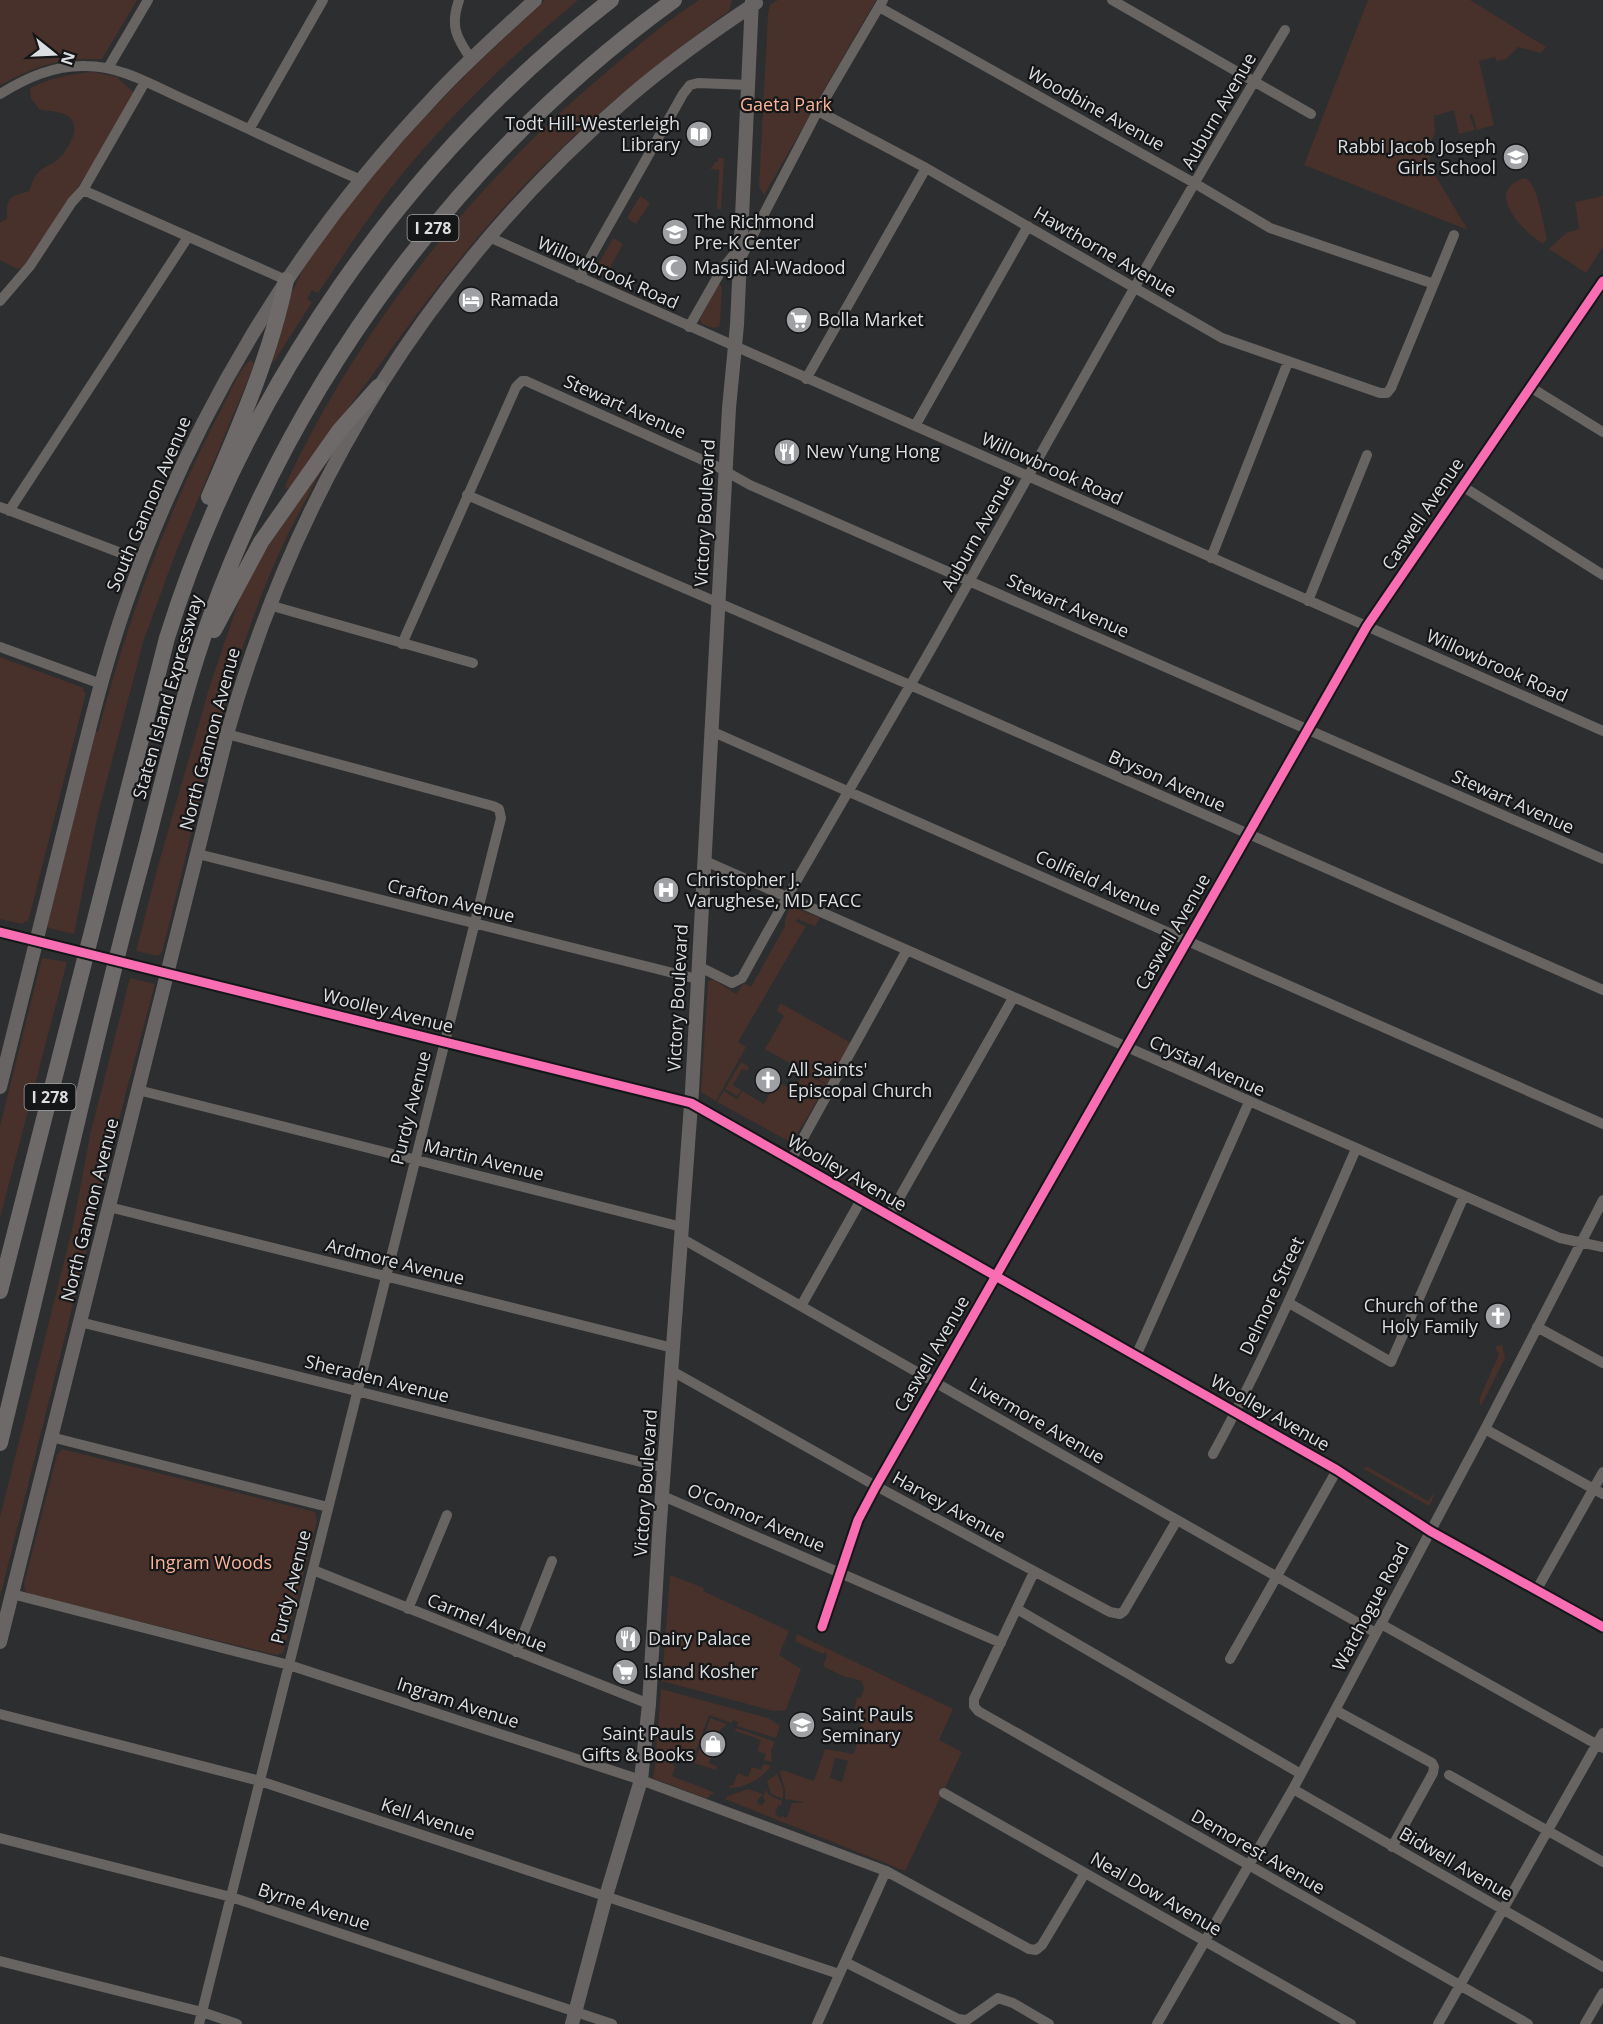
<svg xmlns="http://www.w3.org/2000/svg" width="1603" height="2024" viewBox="0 0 1603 2024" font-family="'Open Sans',sans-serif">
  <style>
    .green { fill: #47312a; fill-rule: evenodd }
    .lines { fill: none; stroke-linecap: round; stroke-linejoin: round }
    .minor { stroke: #686462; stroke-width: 10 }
    .major { stroke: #686463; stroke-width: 14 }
    .highway { stroke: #6e6a6a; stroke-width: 16 }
    .cycleway-casing { stroke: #151617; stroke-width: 13 }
    .cycleway { stroke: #f96db3; stroke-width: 9 }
    .labels { text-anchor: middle; stroke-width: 4.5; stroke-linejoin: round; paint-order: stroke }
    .shield { fill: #151617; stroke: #a1a2a4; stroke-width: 1.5 }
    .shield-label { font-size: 16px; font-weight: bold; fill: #dddee1 }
    .park-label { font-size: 18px; fill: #fbb399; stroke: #151617 }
    .street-label { font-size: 18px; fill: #dddee1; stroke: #151617 }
    .poi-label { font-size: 18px; fill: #dddee1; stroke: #151617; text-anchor: start }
  </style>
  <rect width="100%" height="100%" fill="#2d2e30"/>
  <path class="green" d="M0,0H137L102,59C57,58 39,65 0,85Z
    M545,0H578C515,53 455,110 402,174C371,212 345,253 318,293L312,290L307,299L312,302L275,360L271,363C278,330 287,298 304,268C320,239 343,213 364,187C419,119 480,59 545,0Z
    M699,0H732L729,11C645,72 566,137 497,215C422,300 359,396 291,487L286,489L285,486C361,323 479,177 616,64C643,41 670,19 699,0Z
    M778,0H876L811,112L808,111L807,113L810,115L764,195L759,187L768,14L770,5Z
    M1368,0H1470L1546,47L1541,53L1518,47L1506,59L1496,61L1495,57L1479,61L1494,125L1477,130L1472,114L1469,115L1475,130L1459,134L1454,110L1434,116L1435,132L1431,143L1427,144L1432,170L1468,230L1304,165Z
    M93,72L117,77L134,93L95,161L49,231C38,241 32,256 22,268L17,269L0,260V223L7,218C6,195 11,197 29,191C31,186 33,179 37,174C42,167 49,166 56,161C67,152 85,125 66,115C58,110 48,112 39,109L31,98L30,88C51,78 70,74 93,72Z
    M718,158H724L721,209H717L719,170L710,169L714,165L715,162H718Z
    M1525,178C1538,183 1543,224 1547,239L1543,244C1523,232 1482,190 1525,178Z
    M640,196L650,203L636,224L627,218Z
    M1603,196V247L1586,273L1549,249L1566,233L1579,229L1575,202Z
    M613,238L623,244L610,268L608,272L613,275L610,279L594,272Z
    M719,284L722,287L720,323L719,327L713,328L702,324L700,319Z
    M251,360L254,364L245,387L176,552L144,639L97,818L74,934L49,928L47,927L95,731L98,732C128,618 168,510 223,406C229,395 240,366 251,360Z
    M328,458C306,500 283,540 266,584C218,703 194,828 162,952L158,956L136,951L158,866L210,685L237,606L249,574Z
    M0,657L84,688L83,691L86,693L28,922L24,921L23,924L0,919Z
    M793,907L820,918L815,926L797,919L796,922L813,929L806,926L738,1042L746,1047L716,1101L701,1092L708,982L711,980H714L736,994L744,983L751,987L785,926C784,920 788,909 793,907Z
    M42,958L67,962L0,1218V1126Z
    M130,978L155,984L126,1092L0,1597V1517L72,1230L91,1131Z
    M780,1003L851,1043L792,1143L717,1102L724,1091L737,1099L742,1091L764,1104L773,1087L779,1090L782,1084L793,1090L804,1073L825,1084V1083L765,1049L784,1016L777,1011Z
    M741,1062L749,1067L747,1071L742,1069L733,1085L741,1090L737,1096L725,1089Z
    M1502,1345L1505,1358L1481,1406L1479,1400L1499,1354L1495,1347Z
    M62,1449L315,1512L317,1521L283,1653L276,1655L32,1595L25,1591L24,1584L57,1455Z
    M1366,1466L1428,1501L1433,1494L1434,1496L1429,1506L1364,1469Z
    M670,1575L704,1588L703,1591L789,1631L779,1655L801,1669L786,1710L773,1711L662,1681Z
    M797,1634L953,1709L939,1740L962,1752L905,1871L725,1799L728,1796L748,1789L763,1794L757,1801L758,1804L762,1805L765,1801L763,1797L766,1790L769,1795L782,1801L781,1806L778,1805L775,1814L780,1818L782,1816L787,1818L792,1803H802L803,1802L785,1799V1790L780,1772L782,1770L814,1781L825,1749L854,1754L862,1720L852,1718L857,1697L861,1698L864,1689L862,1681L843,1676L823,1666L827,1656L825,1652L823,1654L795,1641ZM835,1758L848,1761L842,1782L830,1778Z
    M661,1689L768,1718L780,1726L776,1738L737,1726L738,1722L733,1720L732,1723L709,1715L692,1762L656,1751Z
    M710,1718L726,1724L724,1728L722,1727L718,1737L709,1734L708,1739L704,1737Z
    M736,1728L775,1742L771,1751L772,1762L764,1760L766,1754L757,1751L761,1740L735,1731Z
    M701,1745L705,1746L704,1750L713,1753L709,1763L717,1766L716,1770L694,1763Z
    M656,1758L673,1764L675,1767L672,1776L713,1792L714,1795L711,1794L708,1798H705L653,1778Z
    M763,1764L771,1766C762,1778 744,1789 729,1788V1785L733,1786L738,1773L748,1777L752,1767L761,1770Z
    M777,1774L783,1788V1799L771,1794L767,1781Z"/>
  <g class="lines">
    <path class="minor" d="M459,0C450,26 456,37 471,59
      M1112,0L1311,114
      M879,7L1196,184L1270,228L1434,284
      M108,68L148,0
      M0,94C26,78 54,65 86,66C120,66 150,84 181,98C241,125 300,154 361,180
      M818,111L926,168L1222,338L1380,393H1387L1391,388L1454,235
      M250,128L323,0
      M83,190L286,280
      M489,237L1603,731
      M742,256L815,116L883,0
      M579,278L683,94L690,85L698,83L748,85
      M0,301L30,266L72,202L83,190L145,82
      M689,327L722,269L741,246
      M806,379L926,168
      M1530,387L1603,432
      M915,426L1028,226
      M1462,486L1603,575
      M467,495L910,685L1603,990
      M0,507L142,561
      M9,511L188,237
      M1211,558L1288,362
      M1308,601L1367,455
      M269,605L473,663
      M402,644L516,387L522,381H526L716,466L750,485L1603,859
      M0,647L101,684
      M711,731L1603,1124
      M198,854L697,979
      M703,860L1560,1238L1603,1247
      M0,932L691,1103L1337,1470L1430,1531L1603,1627
      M698,966L732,983L742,978C805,862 874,750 939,635C1053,433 1165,229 1285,30
      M138,1090L682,1227
      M791,1160L907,950
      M109,1207L673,1348
      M889,1216L1013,998
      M681,1238L1376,1633
      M1289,1303L1391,1362L1464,1196
      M801,1306L861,1200
      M80,1322L665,1468
      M1537,1327L1603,1363
      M1136,1356L1249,1102
      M672,1371L876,1486L1110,1612L1120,1614L1124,1611L1177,1520
      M1485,1429L1603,1494
      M51,1437L328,1507
      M1213,1454C1267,1355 1311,1252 1356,1149
      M663,1496L1001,1643
      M313,1570L649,1704
      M1034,1572L974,1699V1706L978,1711L1528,2024
      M1537,1589L1603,1472
      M12,1594L289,1665L641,1780L886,1871L1029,1949L1036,1950L1042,1945L1085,1873
      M408,1609L447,1515
      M1017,1609L1301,1774
      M1381,1624L1603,1748
      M822,1627L858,1520L876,1486L1367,626L1603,281
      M516,1652L552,1561
      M1230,1659L1337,1470
      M1335,1710L1432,1763L1434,1767L1433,1773L1392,1847
      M0,1714L260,1781L839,1974
      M1449,1775L1603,1862
      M1293,1789L1603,1967
      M944,1793L1351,2024
      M0,1838L231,1897L612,2024
      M0,1961L202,2012L237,2024
      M845,1962L958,2019L967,2020L998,1998L1013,2003L1049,2024
      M199,2024L501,818L499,809L493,806L227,734
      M817,2024L886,1871
      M1157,2024L1293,1789L1485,1429L1603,1200
      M1438,2024L1603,1733
      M1585,2024L1603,1993"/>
    <path class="major" d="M0,1087C23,995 46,902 69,810C86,741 102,673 125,606C191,417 294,244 432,99C464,64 500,32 535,0
      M0,1642L227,734C297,484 432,266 629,97C670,62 712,32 756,3
      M572,2024L606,1896L641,1780L649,1704L659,1535L692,1091L729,408L737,325L752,0"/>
    <path class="highway" d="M209,497C239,427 271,355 286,280
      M214,630L261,542L339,431L378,387
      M0,1291L167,638C244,390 405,159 611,0
      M0,1443C25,1339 50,1236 75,1131C95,1046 115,961 138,876C162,789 180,700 211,615C300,371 464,152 674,0"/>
    <defs>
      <path id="cycleway" d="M0,932L691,1103L1337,1470L1430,1531L1603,1627
        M822,1627L858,1520L876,1486L1367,626L1603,281"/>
    </defs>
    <use href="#cycleway" class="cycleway-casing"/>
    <use href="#cycleway" class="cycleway"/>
  </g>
  <defs>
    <symbol id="library-disc" viewBox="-11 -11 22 22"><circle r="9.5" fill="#9fa0a3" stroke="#151617"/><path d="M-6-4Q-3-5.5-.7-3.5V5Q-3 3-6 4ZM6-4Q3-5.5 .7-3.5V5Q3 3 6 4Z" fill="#fff"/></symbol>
    <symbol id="school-disc" viewBox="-11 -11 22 22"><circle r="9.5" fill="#9fa0a3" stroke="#151617"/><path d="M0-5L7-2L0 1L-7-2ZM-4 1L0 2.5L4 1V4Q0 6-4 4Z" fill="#fff"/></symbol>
    <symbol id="mosque-disc" viewBox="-11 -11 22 22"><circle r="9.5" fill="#9fa0a3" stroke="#151617"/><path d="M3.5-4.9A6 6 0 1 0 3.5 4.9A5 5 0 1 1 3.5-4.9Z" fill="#fff"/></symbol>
    <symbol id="hotel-disc" viewBox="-11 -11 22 22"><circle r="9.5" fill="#9fa0a3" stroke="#151617"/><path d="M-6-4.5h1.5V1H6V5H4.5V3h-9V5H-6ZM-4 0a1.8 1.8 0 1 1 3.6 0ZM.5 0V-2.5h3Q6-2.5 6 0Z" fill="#fff"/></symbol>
    <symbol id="supermarket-disc" viewBox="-11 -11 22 22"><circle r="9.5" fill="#9fa0a3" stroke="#151617"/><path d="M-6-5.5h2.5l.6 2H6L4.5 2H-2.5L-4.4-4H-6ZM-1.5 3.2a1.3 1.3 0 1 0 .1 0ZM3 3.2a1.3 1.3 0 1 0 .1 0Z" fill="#fff"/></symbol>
    <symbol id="restaurant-disc" viewBox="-11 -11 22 22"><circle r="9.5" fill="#9fa0a3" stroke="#151617"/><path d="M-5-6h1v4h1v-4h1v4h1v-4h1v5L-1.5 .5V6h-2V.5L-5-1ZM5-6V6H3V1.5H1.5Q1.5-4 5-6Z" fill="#fff"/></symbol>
    <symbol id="hospital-disc" viewBox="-11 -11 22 22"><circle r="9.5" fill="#9fa0a3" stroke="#151617"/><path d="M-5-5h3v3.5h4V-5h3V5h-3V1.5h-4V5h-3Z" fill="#fff"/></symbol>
    <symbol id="church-disc" viewBox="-11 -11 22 22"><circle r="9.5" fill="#9fa0a3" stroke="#151617"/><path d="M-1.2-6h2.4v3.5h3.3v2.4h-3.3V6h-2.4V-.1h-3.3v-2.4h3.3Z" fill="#fff"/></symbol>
    <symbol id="university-disc" viewBox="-11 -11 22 22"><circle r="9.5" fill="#9fa0a3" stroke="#151617"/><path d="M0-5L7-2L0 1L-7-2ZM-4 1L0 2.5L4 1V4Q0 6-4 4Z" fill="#fff"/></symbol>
    <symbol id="shop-disc" viewBox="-11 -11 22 22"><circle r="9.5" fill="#9fa0a3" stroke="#151617"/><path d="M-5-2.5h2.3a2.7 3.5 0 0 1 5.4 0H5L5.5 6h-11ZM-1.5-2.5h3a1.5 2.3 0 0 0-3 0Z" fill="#fff"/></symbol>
  </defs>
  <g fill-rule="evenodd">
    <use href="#library-disc" x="684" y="119" width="30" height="30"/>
    <use href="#school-disc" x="1501" y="142" width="30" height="30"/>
    <use href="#school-disc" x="660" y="217" width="30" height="30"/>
    <use href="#mosque-disc" x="659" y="253" width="30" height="30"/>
    <use href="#hotel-disc" x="456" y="285" width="30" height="30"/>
    <use href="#supermarket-disc" x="784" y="305" width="30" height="30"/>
    <use href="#restaurant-disc" x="772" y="437" width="30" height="30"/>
    <use href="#hospital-disc" x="651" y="875" width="30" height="30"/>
    <use href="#church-disc" x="753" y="1065" width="30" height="30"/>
    <use href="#church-disc" x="1483" y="1301" width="30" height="30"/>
    <use href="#restaurant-disc" x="613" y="1624" width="30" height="30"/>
    <use href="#supermarket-disc" x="610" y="1657" width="30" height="30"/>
    <use href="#university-disc" x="787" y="1710" width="30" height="30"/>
    <use href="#shop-disc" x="698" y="1729" width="30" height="30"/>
  </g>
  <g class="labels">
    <g class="shield">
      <rect x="407.5" y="215" width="51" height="26" rx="4.5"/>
      <rect x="24.5" y="1084" width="51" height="26" rx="4.5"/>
    </g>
    <g class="shield-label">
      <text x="433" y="234">I 278</text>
      <text x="50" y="1103">I 278</text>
    </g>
    <g class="park-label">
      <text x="786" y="111">Gaeta Park</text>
      <text x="211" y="1569">Ingram Woods</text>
    </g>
    <g class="street-label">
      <text transform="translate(1096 109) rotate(29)" y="6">Woodbine Avenue</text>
      <text transform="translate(1219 111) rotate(-60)" y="6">Auburn Avenue</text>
      <text transform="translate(1105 252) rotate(30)" y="6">Hawthorne Avenue</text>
      <text transform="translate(608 273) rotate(24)" y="6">Willowbrook Road</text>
      <text transform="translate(625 407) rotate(24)" y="6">Stewart Avenue</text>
      <text transform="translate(1052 469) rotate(24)" y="6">Willowbrook Road</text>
      <text transform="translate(149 504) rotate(-67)" y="6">South Gannon Avenue</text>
      <text transform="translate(705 513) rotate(-87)" y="6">Victory Boulevard</text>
      <text transform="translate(1423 514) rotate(-56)" y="6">Caswell Avenue</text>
      <text transform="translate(978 533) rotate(-61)" y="6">Auburn Avenue</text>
      <text transform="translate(1068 606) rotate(24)" y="6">Stewart Avenue</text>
      <text transform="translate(1497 666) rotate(24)" y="6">Willowbrook Road</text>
      <text transform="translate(168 697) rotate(-74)" y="6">Staten Island Expressway</text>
      <text transform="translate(210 739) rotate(-75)" y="6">North Gannon Avenue</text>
      <text transform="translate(1167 781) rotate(24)" y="6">Bryson Avenue</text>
      <text transform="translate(1513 802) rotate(24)" y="6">Stewart Avenue</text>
      <text transform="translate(1098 883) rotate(24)" y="6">Collfield Avenue</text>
      <text transform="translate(451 901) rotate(14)" y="6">Crafton Avenue</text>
      <text transform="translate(1173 932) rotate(-60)" y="6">Caswell Avenue</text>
      <text transform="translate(678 998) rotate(-87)" y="6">Victory Boulevard</text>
      <text transform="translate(388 1011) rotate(14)" y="6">Woolley Avenue</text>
      <text transform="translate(1207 1066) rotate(24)" y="6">Crystal Avenue</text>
      <text transform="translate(411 1108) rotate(-76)" y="6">Purdy Avenue</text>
      <text transform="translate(484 1160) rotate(14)" y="6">Martin Avenue</text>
      <text transform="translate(847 1173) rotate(30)" y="6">Woolley Avenue</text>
      <text transform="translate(90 1210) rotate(-76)" y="6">North Gannon Avenue</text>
      <text transform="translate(395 1262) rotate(14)" y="6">Ardmore Avenue</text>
      <text transform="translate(1272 1296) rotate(-65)" y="6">Delmore Street</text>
      <text transform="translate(932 1354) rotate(-60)" y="6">Caswell Avenue</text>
      <text transform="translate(377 1379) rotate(14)" y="6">Sheraden Avenue</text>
      <text transform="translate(1270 1413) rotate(30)" y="6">Woolley Avenue</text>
      <text transform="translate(1037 1421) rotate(30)" y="6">Livermore Avenue</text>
      <text transform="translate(646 1483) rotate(-86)" y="6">Victory Boulevard</text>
      <text transform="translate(949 1507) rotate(29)" y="6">Harvey Avenue</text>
      <text transform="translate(756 1518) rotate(23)" y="6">O'Connor Avenue</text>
      <text transform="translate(291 1587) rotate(-76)" y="6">Purdy Avenue</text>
      <text transform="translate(1371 1607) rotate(-62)" y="6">Watchogue Road</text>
      <text transform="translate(487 1623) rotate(22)" y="6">Carmel Avenue</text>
      <text transform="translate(458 1703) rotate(18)" y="6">Ingram Avenue</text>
      <text transform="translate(428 1819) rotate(18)" y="6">Kell Avenue</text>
      <text transform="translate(1258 1852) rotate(30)" y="6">Demorest Avenue</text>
      <text transform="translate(1456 1864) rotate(30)" y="6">Bidwell Avenue</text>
      <text transform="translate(1156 1894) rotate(30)" y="6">Neal Dow Avenue</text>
      <text transform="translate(314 1907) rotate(18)" y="6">Byrne Avenue</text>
    </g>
    <g class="poi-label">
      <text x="680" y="130" text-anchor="end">Todt Hill-Westerleigh<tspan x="680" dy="21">Library</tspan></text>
      <text x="1496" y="153" text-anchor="end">Rabbi Jacob Joseph<tspan x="1496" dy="21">Girls School</tspan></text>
      <text x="694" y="228">The Richmond<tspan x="694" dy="21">Pre-K Center</tspan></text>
      <text x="694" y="274">Masjid Al-Wadood</text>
      <text x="490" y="306">Ramada</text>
      <text x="818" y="326">Bolla Market</text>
      <text x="806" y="458">New Yung Hong</text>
      <text x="686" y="886">Christopher J.<tspan x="686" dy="21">Varughese, MD FACC</tspan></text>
      <text x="788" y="1076">All Saints'<tspan x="788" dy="21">Episcopal Church</tspan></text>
      <text x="1478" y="1312" text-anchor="end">Church of the<tspan x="1478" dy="21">Holy Family</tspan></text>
      <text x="648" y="1645">Dairy Palace</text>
      <text x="644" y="1678">Island Kosher</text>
      <text x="822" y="1721">Saint Pauls<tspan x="822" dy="21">Seminary</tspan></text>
      <text x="694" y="1740" text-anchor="end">Saint Pauls<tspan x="694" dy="21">Gifts &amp; Books</tspan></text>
    </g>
  </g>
  <g transform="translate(54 54) rotate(108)" stroke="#151617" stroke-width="4.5" paint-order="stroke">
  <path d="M0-4.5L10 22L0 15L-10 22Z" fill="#dddee1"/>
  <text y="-9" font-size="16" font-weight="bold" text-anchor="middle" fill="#dddee1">N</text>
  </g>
</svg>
